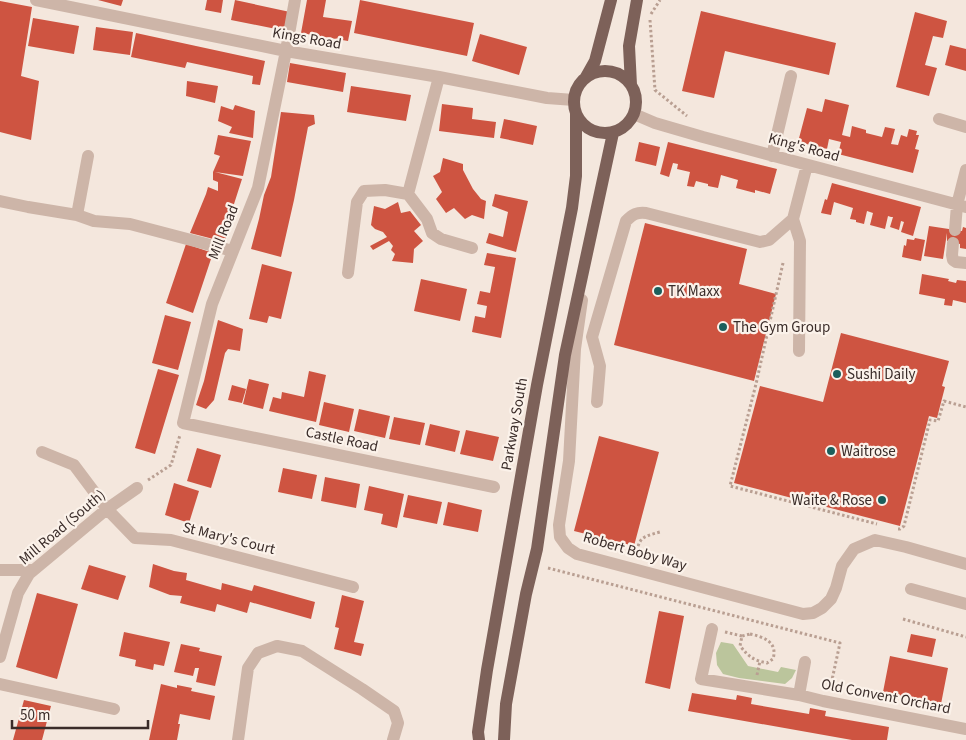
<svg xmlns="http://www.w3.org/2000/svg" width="966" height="740" viewBox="0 0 966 740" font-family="'Source Sans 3',sans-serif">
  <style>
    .green { fill: #bbc59c }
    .building { fill: #ce5441 }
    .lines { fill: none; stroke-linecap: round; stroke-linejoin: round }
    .path { stroke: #b99f92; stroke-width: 3; stroke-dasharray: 2.5 2.5; stroke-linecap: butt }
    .minor { stroke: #cdb5a8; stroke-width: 12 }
    .major { stroke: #7d6159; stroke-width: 12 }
    .poi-dot { fill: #1b5f5c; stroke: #fbf2ea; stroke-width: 2 }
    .labels { text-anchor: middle; stroke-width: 4.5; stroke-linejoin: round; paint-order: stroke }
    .street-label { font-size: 15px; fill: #3a2c29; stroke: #fbf2ea }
    .poi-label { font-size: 15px; fill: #3a2c29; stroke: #fbf2ea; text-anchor: start }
  </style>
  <rect width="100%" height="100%" fill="#f4e7dd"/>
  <path class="green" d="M721,642L733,644L748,666L778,672L781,667L796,670L792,678L785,684L739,678L723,674L717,665L716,653Z"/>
  <path class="building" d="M98,0H123L121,6Z
    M207,0H223L221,13L205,10Z
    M235,0L290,12L286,31L231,20Z
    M307,0H326L323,17L352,21L348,41L301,33Z
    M360,0L474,23L467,56L354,33Z
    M0,1L32,7L21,76L39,81L31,140L0,132Z
    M701,11L836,43L829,75L725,51L714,98L682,91Z
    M915,12L947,21L943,38L933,36L925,65L937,68L929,96L896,87Z
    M33,18L79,26L74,54L28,46Z
    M96,27L133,32L130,55L93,50Z
    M136,33L265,61L260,85L252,84L253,76L187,62L185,68L131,57Z
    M480,34L527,47L519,75L472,61Z
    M950,45L966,49V71L945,65Z
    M290,63L346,73L343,92L287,82Z
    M187,81L218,86L215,103L186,96Z
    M351,86L411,95L406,121L347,112Z
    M825,99L849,105L842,135L850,137L852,126L866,130V133L882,137L885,127L895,129L891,144L898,145L901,135L907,137L909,129L917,131L916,135H919L915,149L919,150L913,173L838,154L841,142L829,139L827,149L798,142L807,108L822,112Z
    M442,104L473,108L472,119L496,122L494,138L439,131Z
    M235,105L255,111L253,138L229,133L232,127L218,121L221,106L233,110Z
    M281,112L314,115L315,124L308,127L294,200L281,257L251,249L259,219L264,195L271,177Z
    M504,119L537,126L533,145L500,138Z
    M218,135L251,141L243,176L215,172L242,179L234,204L225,242L190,233L206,194L208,187L218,191V182L213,180V172L220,156L214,154Z
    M639,142L660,147L656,166L635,161Z
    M668,142L777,169L770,194L755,190V193L736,188L738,180L721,175L718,188L708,186V184L696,181L694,187L687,186L690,172L677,169L678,164L673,163L669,177L660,174Z
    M443,158L463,164V170L473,189L481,199L486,201L484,219L472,215L465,219L454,208L446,213L436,199L442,192L433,176L440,172Z
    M832,183L921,207L913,236L901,232L904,222L901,221L899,230L890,227L893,217H891L888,216L885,229L870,225L873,213L867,211L864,224L856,222V220L850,219L853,208L834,202L831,215L821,213L825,199L827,200Z
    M495,194L528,201L516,252L486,243L489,233L503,237L508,212L492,206Z
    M398,202L401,213L410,211L421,225L414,231L423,241L414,249L413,263L392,261L395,254L391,250L393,246L389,241L373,250L370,246L387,237L383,232L375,229L371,225L374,206L385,209Z
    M645,223L747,249L739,284L776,294L754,381L614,345Z
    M929,226L962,231L963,227L966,228V249L960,248V244L947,241V233L943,259L924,256Z
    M915,238L925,240L921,261L902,257L904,245L906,246L907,239L914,240Z
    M186,244L213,253L193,313L166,303Z
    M487,253L516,258L501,338L472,332L475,316L485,318L487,306L477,304L480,291L490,293L495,267L484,265Z
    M262,264L292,272L281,319L269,316L267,323L249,319Z
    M922,274L949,279L948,281L956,283L957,280L966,281V303L953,300L952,306L944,305L945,299L919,294Z
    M421,279L467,289L460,321L414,311Z
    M165,315L191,322L178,370L152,363Z
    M218,320L243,329L240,351L228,349L225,353L214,400L206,409L196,405L204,381Z
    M841,333L949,361L942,386L945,387L937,418L929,416L900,526L734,483L760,386L823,402Z
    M158,369L179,375L155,454L135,448Z
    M309,371L326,375L316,422L269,411L273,397L281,399L282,392L304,397Z
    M249,379L269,384L263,409L243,404Z
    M232,385L246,389L242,403L228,400Z
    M324,402L354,409L349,432L319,425Z
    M359,409L390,416L385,438L354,431Z
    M394,417L425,423L420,445L389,439Z
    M430,424L460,431L455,452L425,445Z
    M466,430L499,437L493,461L460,454Z
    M599,436L659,452L634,546L574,531Z
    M197,448L221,455L211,488L187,481Z
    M283,468L317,475L312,499L278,492Z
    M325,477L360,484L356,508L321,501Z
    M174,483L199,491L189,523L165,515Z
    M369,486L404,494L397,528L381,524L383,514L364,510Z
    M408,495L442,502L437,524L403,517Z
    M448,502L482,510L478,532L443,525Z
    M153,564L174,571L187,573L186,580L221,590L222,583L252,591L254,585L315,602L311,619L250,602L247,613L217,604L215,612L180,603L182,596L170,595L149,587Z
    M89,565L126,576L118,600L81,589Z
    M37,593L78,604L57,679L16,667Z
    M342,595L364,601L354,642L364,644L361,656L334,649L339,628L335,627Z
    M659,611L684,616L670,689L645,683Z
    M124,632L170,642L164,666L154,664L153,670L135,666L136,660L119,656Z
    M911,634L936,639L932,657L907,652Z
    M181,644L200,648L199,651L222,656L215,686L196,682L199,668H195L193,676L174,672Z
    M890,656L948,668L941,704L883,692Z
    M161,684L177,688V685L192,688L191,691L215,696L210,720L180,714L178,724H180L177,740H149Z
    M692,693L736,700L737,695L752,698L751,704L809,714L810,708L826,711L825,716L889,727L887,740H852L688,711Z
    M24,700L51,706L42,740H13Z"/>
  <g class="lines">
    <path class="path" d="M651,14L660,0
      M650,20L655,90L687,116
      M783,263L756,384L730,486L877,524
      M148,480L171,465L180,435
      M898,529H900L904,526L930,420L938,421L944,401L966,407
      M636,556C639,537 642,537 660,532
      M548,568L840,643L830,689
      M903,619L966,637
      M725,632L742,636
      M750,634C764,637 778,642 773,659L767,663C753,660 749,657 740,646L742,636Z
      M757,675L760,661"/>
    <path class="minor" d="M36,0L286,51L439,77L547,98L574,100
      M295,0L286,51L258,188L212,304L183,423L494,487
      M439,77L408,194L427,219L432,233L441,239L472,248
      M634,114L655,123L703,137L966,207
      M939,119L966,127
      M88,156L77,215L94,221L130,224L233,251
      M772,156L791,76
      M0,201L28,207L77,215
      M955,230L957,205L966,170
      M953,243L952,255L953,260L956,262L966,263
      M348,273L357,202L364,191L385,190L408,194
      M582,300L575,349L569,461L559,525L560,537L568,548L577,554L803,614L813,613L822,608L831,599L836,588L842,566L854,549L875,540L906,547L966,564
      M799,351L800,241L793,219L807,165
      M597,402L600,366L592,337L626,221C633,214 637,212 646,213L760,242L769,240L793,219
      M42,452L74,465L107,509L135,538L171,540L353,587
      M0,570H33
      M911,589L966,604
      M712,629L701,679L799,695L823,701L966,729
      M0,657L18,593L29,574L107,509L137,488
      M0,684L114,709
      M799,695L805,662
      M238,740L248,668L258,653L277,646L302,651L362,689L394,711L398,723L393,740"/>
    <path class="major" d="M574 102a31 31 0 1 1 62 0a31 31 0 1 1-62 0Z
      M586,77L595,61L611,0
      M631,85L629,46L637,0
      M479,740L478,732L487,670L537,385L572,208L576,176V113
      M504,740L506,704L526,594L537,549L565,355L613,133"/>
  </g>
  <g class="poi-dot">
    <circle cx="658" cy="291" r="5"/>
    <circle cx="723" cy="327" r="5"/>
    <circle cx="837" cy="374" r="5"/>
    <circle cx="831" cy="451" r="5"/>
    <circle cx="882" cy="500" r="5"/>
  </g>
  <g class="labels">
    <g class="street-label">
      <text transform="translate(307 38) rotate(10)" y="5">Kings Road</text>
      <text transform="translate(804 147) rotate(15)" y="5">King's Road</text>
      <text transform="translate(223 232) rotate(-68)" y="5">Mill Road</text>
      <text transform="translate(514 424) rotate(-80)" y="5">Parkway South</text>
      <text transform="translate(342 439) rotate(12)" y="5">Castle Road</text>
      <text transform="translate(62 527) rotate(-40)" y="5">Mill Road (South)</text>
      <text transform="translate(229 538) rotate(14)" y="5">St Mary's Court</text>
      <text transform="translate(635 551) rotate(16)" y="5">Robert Boby Way</text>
      <text transform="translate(886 696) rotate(11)" y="5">Old Convent Orchard</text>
    </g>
    <g class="poi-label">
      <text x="668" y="296">TK Maxx</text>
      <text x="733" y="332">The Gym Group</text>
      <text x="847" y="379">Sushi Daily</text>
      <text x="841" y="456">Waitrose</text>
      <text x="872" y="505" text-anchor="end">Waite &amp; Rose</text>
    </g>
  </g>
  <path d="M12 720v8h136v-8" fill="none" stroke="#3a2c29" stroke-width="2.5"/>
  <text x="20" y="720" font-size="15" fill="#3a2c29" stroke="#fbf2ea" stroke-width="4" paint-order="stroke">50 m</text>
</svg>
